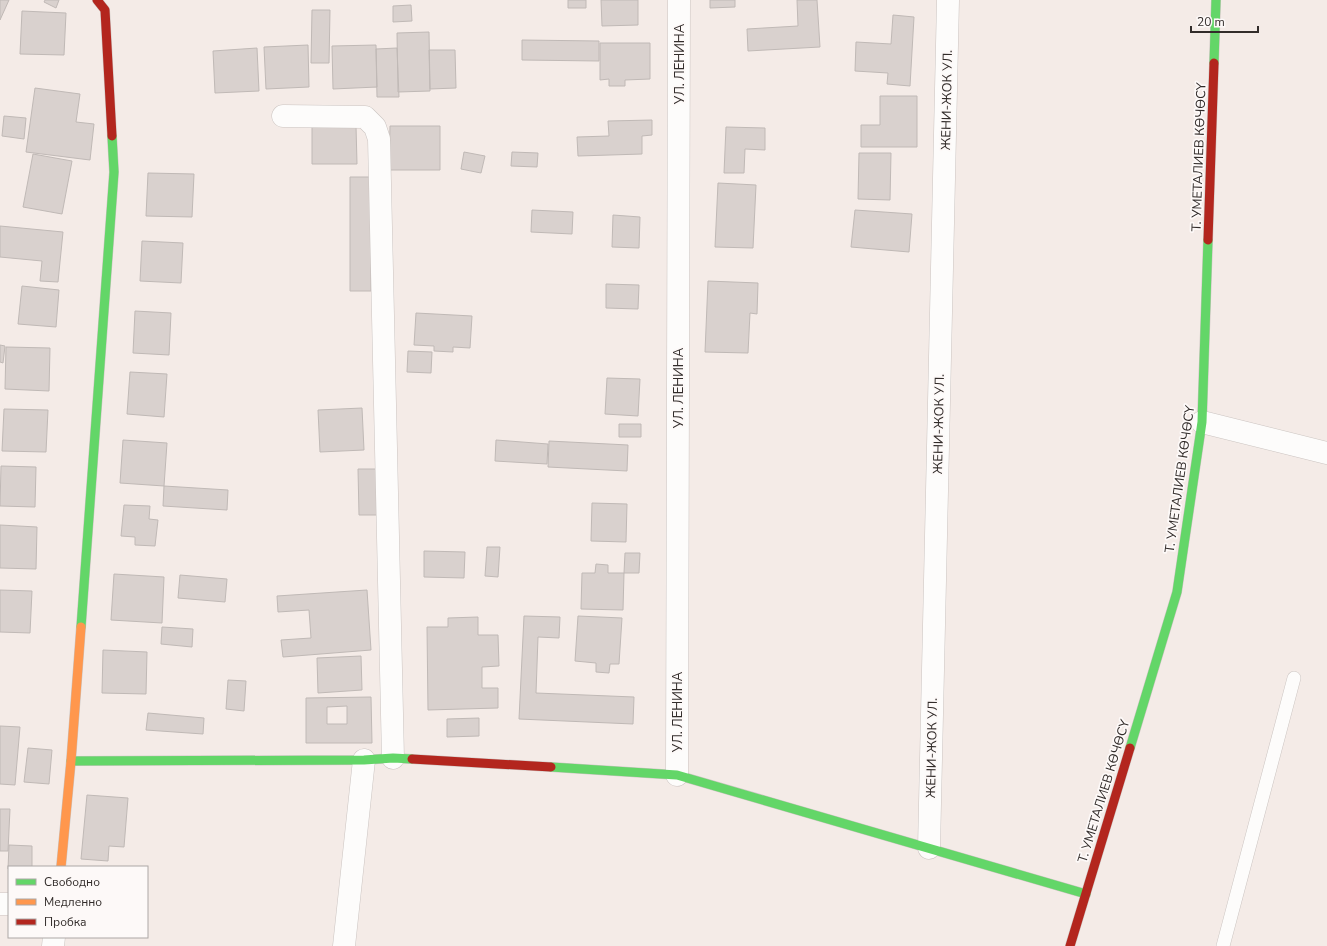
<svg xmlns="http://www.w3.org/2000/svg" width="1327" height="946" viewBox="0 0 1327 946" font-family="'Nunito Sans',sans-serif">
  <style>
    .building { fill: #d9d1ce; stroke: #c0b9b6; fill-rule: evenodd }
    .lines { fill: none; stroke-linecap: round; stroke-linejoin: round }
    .lane-casing { stroke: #cbc4c1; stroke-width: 14 }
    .street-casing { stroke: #cbc4c1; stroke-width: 23 }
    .fast-casing { stroke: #cbc4c1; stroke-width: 10 }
    .slow-casing { stroke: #cbc4c1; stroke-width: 10 }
    .jam-casing { stroke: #cbc4c1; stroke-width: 10 }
    .lane { stroke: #fdfcfb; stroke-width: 13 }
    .street { stroke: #fdfcfb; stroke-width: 22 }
    .fast { stroke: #63d668; stroke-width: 9 }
    .slow { stroke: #ff974d; stroke-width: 9 }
    .jam { stroke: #b3261e; stroke-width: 9 }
    .labels { text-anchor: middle; stroke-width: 3.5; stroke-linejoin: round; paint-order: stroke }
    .street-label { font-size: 13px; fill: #322c2a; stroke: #fdf9f8 }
  </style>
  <rect width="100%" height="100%" fill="#f4ebe7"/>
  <path class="building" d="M0,0H9L0,20Z
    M45,0H59L56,8L44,2Z
    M568,0H586V8H568Z
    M601,0H638V25L602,26Z
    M710,0H735V7L710,8Z
    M797,0H817L820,47L748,51L747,29L798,26Z
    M411,5L412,21L393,22V6Z
    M312,10H330L329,63H311Z
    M22,11L66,13L64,55L20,54Z
    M893,15L914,17L910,86L887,84L888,73L855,71L856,42L891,44Z
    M429,32L430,91L398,92L397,33Z
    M522,40L599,41V61L522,60Z
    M600,43H650V79L625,80V86H609V79L600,80Z
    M308,45L309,87L266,89L264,47Z
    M376,45L377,87L333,89L332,46Z
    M257,48L259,91L215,93L213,51Z
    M397,48L399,97H377L376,49Z
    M429,50H455L456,88L430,89Z
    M35,88L80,94L76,122L94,124L90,160L26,152Z
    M880,96H917V147H861V125H880Z
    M4,116L26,118L24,139L2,136Z
    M652,120V135L642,136V154L578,156L577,137L609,136L608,121Z
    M356,126L357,164H312V127Z
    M390,126H440V170H389Z
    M726,127L765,128V150L745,149L744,173H724Z
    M464,152L485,156L481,173L461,169Z
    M512,152L538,153L537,167L511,166Z
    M859,153H891L890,200L858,199Z
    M33,154L72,161L62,214L23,207Z
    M148,173L194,174L192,217L146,216Z
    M350,177H371V291H350Z
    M718,183L756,185L753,248L715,247Z
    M532,210L573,212L572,234L531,232Z
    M855,210L912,214L909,252L851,247Z
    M613,215L640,217L639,248L612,247Z
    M0,226L63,232L58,282L40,281L42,261L0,257Z
    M142,241L183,243L181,283L140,281Z
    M708,281L758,283L757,314L750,313L748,353L705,352Z
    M606,284L639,285L638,309L606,308Z
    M22,286L59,290L56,327L18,324Z
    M135,311L171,313L169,355L133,353Z
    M416,313L472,316L470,348L453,347V352L434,351V346L414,345Z
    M0,345L5,346L3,363L0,362Z
    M6,347L50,348L49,391L5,389Z
    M408,351L432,352L431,373L407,372Z
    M130,372L167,374L164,417L127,414Z
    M607,378L640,379L638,416L605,414Z
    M362,408L364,450L320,452L318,410Z
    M4,409L48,410L46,452L2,451Z
    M619,424H641V437H619Z
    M123,440L167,443L164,486L120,483Z
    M496,440L548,444L547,464L495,461Z
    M549,441L628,445L627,471L548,467Z
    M1,466L36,467L35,507L0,506Z
    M358,469H378V515H359Z
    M164,486L228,490L227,510L163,506Z
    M592,503L627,504L626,542L591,541Z
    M124,505L150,506L149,519L158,520L155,546L135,545V537L121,536Z
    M0,525L37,527L36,569L0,568Z
    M487,547H500L498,577L485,576Z
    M424,551L465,552L464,578L424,577Z
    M625,553H640L639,573H624Z
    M596,564L608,565V573H624L623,610L581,609L582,573H595Z
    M114,574L164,577L162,623L111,620Z
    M180,575L227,579L225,602L178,598Z
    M0,590L32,591L30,633L0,632Z
    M367,590L371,650L283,657L281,640L311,638L309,610L278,612L277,596Z
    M524,616L560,617L559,638L538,637L536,693L634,697L633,724L519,719Z
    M578,616L622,618L619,664H610L609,673L596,672V663L575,661Z
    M478,617V635H498L499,666L482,667V688H498V708L428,710L427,627H448V618Z
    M162,627L193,629L192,647L161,644Z
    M103,650L147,652L146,694L102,693Z
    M361,656L362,690L318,693L317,658Z
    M228,680L246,681L244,711L226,709Z
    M371,697L372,743H306V698ZM347,706V724H327V707Z
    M148,713L204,718L203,734L146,730Z
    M479,718V736L447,737V719Z
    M0,726L20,727L15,785L0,784Z
    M28,748L52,750L49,784L24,782Z
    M87,795L128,798L124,847L109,846L108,861L81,859Z
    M0,809H10L8,851H0Z
    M9,845L32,846V867H9V869H8Z"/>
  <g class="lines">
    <defs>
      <path id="lane" d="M1223,946L1294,678"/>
      <path id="street" d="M283,116L365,117L375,127L379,139L393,758
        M1202,422L1327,453
        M677,775L679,0
        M929,848L948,0
        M0,904H9
        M53,946L54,937
        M344,946L364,760"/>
      <path id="fast" d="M1214,63L1216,0
        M81,627L114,172L112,136
        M1130,748L1177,592L1202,422L1208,240
        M71,761L364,760L393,758L412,759
        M551,767L677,775L1086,894"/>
      <path id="slow" d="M61,867L71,761L81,627"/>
      <path id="jam" d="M97,0L105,10L112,136
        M1208,240L1214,63
        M412,759L551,767
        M1070,946L1130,748"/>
    </defs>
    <use href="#lane" class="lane-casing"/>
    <use href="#street" class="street-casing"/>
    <use href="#fast" class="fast-casing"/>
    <use href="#slow" class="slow-casing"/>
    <use href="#jam" class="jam-casing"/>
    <use href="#lane" class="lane"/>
    <use href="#street" class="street"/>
    <use href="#fast" class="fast"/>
    <use href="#slow" class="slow"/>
    <use href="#jam" class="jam"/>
  </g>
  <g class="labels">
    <g class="street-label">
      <text transform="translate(679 64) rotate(-90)" y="5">УЛ. ЛЕНИНА</text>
      <text transform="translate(946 100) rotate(-89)" y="5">ЖЕНИ-ЖОК УЛ.</text>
      <text transform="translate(1198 157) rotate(-88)" y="5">Т. УМЕТАЛИЕВ КӨЧӨСҮ</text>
      <text transform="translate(678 388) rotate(-90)" y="5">УЛ. ЛЕНИНА</text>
      <text transform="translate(938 424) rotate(-89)" y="5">ЖЕНИ-ЖОК УЛ.</text>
      <text transform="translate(1179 479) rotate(-82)" y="5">Т. УМЕТАЛИЕВ КӨЧӨСҮ</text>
      <text transform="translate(677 712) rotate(-90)" y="5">УЛ. ЛЕНИНА</text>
      <text transform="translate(931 748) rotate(-89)" y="5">ЖЕНИ-ЖОК УЛ.</text>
      <text transform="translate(1103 791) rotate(-73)" y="5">Т. УМЕТАЛИЕВ КӨЧӨСҮ</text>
    </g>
  </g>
  <rect x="8" y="866" width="140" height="72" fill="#fdf9f8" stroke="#aca7a6"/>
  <rect x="16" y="879" width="20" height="6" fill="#63d668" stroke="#aca7a6"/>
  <text x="44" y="886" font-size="12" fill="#322c2a">Свободно</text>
  <rect x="16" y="899" width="20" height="6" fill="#ff974d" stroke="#aca7a6"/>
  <text x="44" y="906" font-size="12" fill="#322c2a">Медленно</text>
  <rect x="16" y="919" width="20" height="6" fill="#b3261e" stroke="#aca7a6"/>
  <text x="44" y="926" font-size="12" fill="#322c2a">Пробка</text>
  <path d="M1191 26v6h67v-6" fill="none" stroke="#322c2a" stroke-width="2"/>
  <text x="1197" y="26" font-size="12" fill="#322c2a" stroke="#fdf9f8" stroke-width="3" paint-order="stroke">20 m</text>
</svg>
